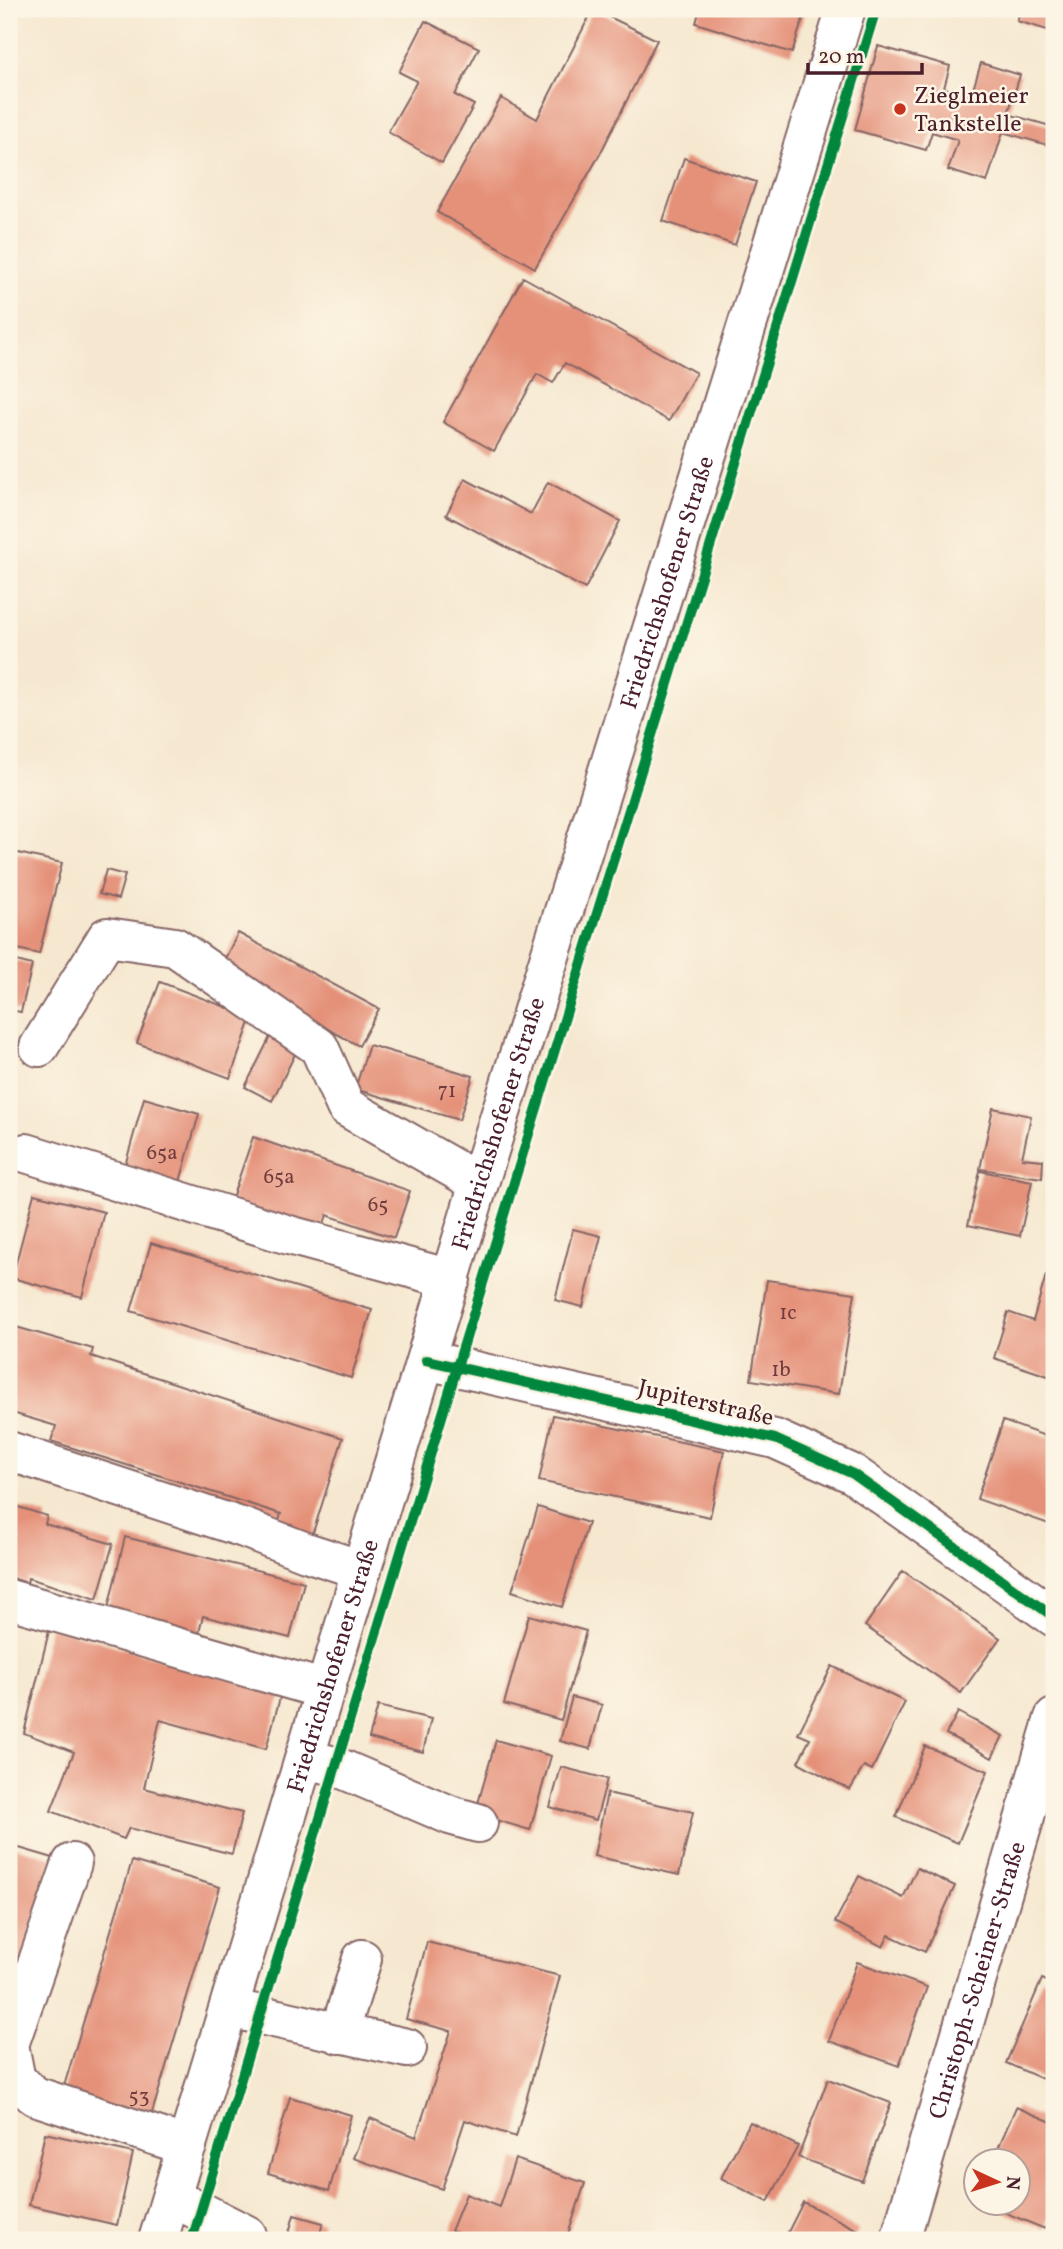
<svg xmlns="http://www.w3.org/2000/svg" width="1063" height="2249" viewBox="0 0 1063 2249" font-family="Vollkorn,serif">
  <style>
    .building { fill: #e59179 }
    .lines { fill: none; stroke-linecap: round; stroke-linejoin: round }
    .minor-casing { stroke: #866565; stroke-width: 42 }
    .major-casing { stroke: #866565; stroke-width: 42 }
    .minor { stroke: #fff; stroke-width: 38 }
    .major { stroke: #fff; stroke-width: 38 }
    .cycleway-casing { stroke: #fcf5e5; stroke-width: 15 }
    .cycleway { stroke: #00873e; stroke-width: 10 }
    .poi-dot { fill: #c8321e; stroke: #fcf5e5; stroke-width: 2.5 }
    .labels { text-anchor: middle; stroke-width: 5; stroke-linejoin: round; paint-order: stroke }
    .number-label { font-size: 21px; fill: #713c3e }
    .poi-label { font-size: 24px; fill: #4a1f2b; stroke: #fcf5e5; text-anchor: start }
    .street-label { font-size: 24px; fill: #4a1f2b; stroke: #fcf5e5 }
  </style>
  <rect width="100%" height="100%" fill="#fcf5e5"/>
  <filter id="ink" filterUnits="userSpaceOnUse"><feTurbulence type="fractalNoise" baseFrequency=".0143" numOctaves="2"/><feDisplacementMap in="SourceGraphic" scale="14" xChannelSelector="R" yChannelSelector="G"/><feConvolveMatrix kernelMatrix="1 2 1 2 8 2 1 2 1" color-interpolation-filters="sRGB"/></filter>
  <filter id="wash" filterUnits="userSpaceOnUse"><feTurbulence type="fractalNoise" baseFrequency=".00686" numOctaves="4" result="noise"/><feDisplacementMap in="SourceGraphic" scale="28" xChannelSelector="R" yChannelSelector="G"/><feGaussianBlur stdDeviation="1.57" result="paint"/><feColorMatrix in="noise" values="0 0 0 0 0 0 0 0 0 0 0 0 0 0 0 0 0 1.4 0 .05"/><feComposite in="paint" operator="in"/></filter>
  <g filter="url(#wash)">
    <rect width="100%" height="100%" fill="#f6e8d0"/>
    <g id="blocks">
      <path class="building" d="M593,9L657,40L600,154L535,268L437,212L501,98L537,119Z
        M700,9H806L792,53L696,23Z
        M1021,9H1054V32L1017,21Z
        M425,21L479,48L455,95L474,105L442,163L388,132L417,81L399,72Z
        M878,46L950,66L944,88L971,96L981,63L1020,75L1008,114L1054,127V147L1003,132L987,182L948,170L958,140L932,132L926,150L855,130Z
        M684,158L756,182L735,245L663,221Z
        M523,277L696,373L669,421L565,363L553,383L537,374L494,451L443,422Z
        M465,479L531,514L548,482L620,521L585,589L446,515Z
        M9,851L62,863L39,954L9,947Z
        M106,870L125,875L118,899L99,894Z
        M238,933L379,1009L359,1046L219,970Z
        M9,959L32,965L21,1012L9,1010Z
        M160,982L252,1017L230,1078L137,1043Z
        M273,1031L300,1044L272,1101L245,1087Z
        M369,1045L473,1076L459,1120L355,1089Z
        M144,1098L199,1114L176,1196L121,1180Z
        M993,1108L1031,1116L1022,1158L1043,1160L1042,1178L980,1169Z
        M253,1137L410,1191L394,1238L327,1215L321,1232L231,1201Z
        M980,1171L1032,1181L1020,1236L968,1225Z
        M34,1194L104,1212L82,1297L12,1278Z
        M573,1229L601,1236L583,1307L555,1300Z
        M151,1243L372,1310L351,1378L131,1311Z
        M1046,1275L1054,1277V1378L994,1358L1008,1312L1033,1321Z
        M767,1280L855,1293L839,1394L751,1380Z
        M9,1325L93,1349L91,1356L343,1438L310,1542L276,1531L281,1514L51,1441L56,1426L9,1412Z
        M553,1415L724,1451L710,1517L539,1481Z
        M1054,1420V1508L1049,1524L977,1499L1003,1421L1048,1437Z
        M9,1504L47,1516L45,1524L113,1544L97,1599L28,1578L27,1583L9,1577Z
        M538,1507L588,1523L562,1607L512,1591Z
        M125,1537L304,1582L290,1638L203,1616L198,1637L106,1617Z
        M903,1571L1000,1638L961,1693L865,1626Z
        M529,1615L586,1631L561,1720L504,1704Z
        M50,1627L281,1694L266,1749L160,1720L144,1788L242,1813L232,1854L129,1828L124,1839L51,1811L74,1752L24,1733Z
        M832,1666L905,1702L872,1770L864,1766L850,1790L798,1762L810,1739L798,1734Z
        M572,1697L602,1705L590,1749L560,1741Z
        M378,1706L431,1719L423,1752L369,1738Z
        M958,1712L1003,1736L992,1758L946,1734Z
        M496,1740L551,1756L530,1830L475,1814Z
        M925,1746L988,1771L958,1843L896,1817Z
        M561,1767L607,1779L596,1820L550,1807Z
        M607,1793L693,1812L679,1875L594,1856Z
        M9,1845L53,1858L9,2005Z
        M132,1861L220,1887L149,2123L61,2096Z
        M917,1868L955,1886L925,1952L889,1935L883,1947L835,1922L859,1876L903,1898Z
        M427,1942L560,1976L516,2137L465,2120L442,2189L353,2158L370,2118L416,2137L451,2031L406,2019Z
        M857,1962L927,1987L899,2066L829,2041Z
        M1042,1979L1054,1984V2084L1006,2063Z
        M828,2079L891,2103L862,2181L798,2157Z
        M290,2097L351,2115L329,2191L268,2173Z
        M1016,2107L1054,2123V2208L1045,2229L984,2204H1018V2162H992Z
        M750,2122L798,2146L768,2202L721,2178Z
        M45,2133L133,2153L117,2225L29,2205Z
        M515,2159L585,2183L566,2240H480L451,2231L466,2194L499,2207Z
        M803,2202L858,2230L853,2240H784Z
        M294,2215L323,2223L318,2240H287Z"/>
    </g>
  </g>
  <g filter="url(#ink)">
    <use href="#blocks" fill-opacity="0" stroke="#866565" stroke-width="2"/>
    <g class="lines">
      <defs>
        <g id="minor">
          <path d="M39,1047L107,937L175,947L319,1047L346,1107L479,1183"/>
          <path d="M26,1153L289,1235L451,1279"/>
          <path d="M426,1360L775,1439L853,1474L1054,1617"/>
          <path d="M9,1451L244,1528L306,1552L362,1570"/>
          <path d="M9,1599L326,1690"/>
          <path d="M305,1759L335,1766L450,1815L478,1823"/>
          <path d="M229,2008L407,2048"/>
          <path d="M339,2034L362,1959"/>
          <path d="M9,2045L16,2080L35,2096L187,2146"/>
          <path d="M9,2045L72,1863"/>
          <path d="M172,2197L247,2235L248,2240"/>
          <path id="s1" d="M900,2240L1054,1718"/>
        </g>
        <g id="major">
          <path id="s2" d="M158,2240L479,1183L846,9"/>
        </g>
      </defs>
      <use href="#minor" class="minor-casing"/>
      <use href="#major" class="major-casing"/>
      <use href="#minor" class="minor"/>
      <use href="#major" class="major"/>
      <defs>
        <path id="cycleway" d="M426,1360L775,1439L853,1474L1054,1617
          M192,2240L457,1367L876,9"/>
      </defs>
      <use href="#cycleway" class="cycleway-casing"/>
      <use href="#cycleway" class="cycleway"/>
    </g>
  </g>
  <circle class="poi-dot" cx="900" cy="109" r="7"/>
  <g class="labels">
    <g class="number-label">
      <text x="447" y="1097">71</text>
      <text x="162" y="1159">65a</text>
      <text x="279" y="1183">65a</text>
      <text x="378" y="1211">65</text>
      <text x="788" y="1319">1c</text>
      <text x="781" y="1376">1b</text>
      <text x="139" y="2102">53</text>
    </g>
    <g class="poi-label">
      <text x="914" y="103">Zieglmeier<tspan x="914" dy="28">Tankstelle</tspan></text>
    </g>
    <g class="street-label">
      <text dy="8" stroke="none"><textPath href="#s2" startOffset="1734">Friedrichshofener Straße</textPath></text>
      <text dy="8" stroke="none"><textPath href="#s2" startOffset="1167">Friedrichshofener Straße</textPath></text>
      <text transform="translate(706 1402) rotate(13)" y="8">Jupiterstraße</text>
      <text dy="8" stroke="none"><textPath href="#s2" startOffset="600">Friedrichshofener Straße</textPath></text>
      <text dy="8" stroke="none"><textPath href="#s1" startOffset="271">Christoph-Scheiner-Straße</textPath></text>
    </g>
  </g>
  <rect width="1063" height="2249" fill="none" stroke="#fcf5e5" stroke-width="35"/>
  <g transform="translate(997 2182) rotate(94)"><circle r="33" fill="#fcf5e5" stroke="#b59f9b" stroke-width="2"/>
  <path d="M0-5L12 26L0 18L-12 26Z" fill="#c8321e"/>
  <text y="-10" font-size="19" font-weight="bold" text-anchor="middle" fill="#4a1f2b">N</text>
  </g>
  <path d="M808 63v10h114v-10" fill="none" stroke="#4a1f2b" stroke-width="3.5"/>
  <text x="818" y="63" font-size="21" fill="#4a1f2b" stroke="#fcf5e5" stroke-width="5" paint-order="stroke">20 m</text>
</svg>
